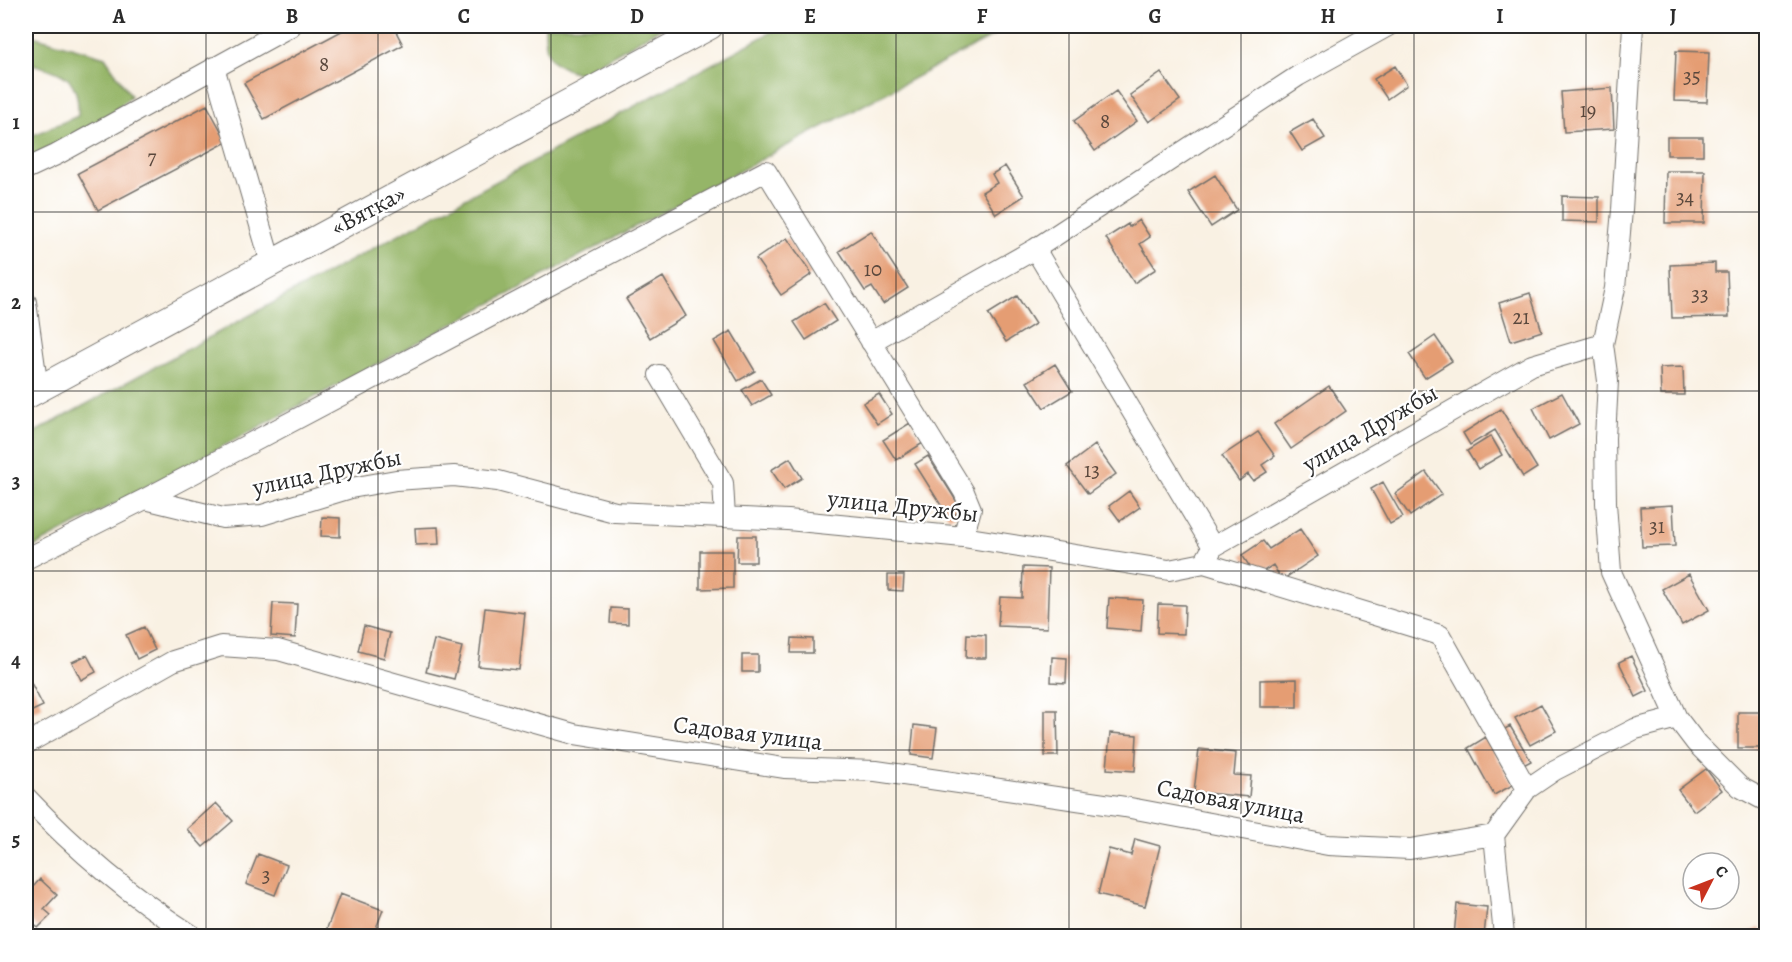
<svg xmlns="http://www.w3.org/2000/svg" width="1792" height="962" viewBox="0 0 1792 962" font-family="Alegreya,serif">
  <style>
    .forest { fill: #95b568; stroke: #60704a; stroke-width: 1.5 }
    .building { fill: #e59d73 }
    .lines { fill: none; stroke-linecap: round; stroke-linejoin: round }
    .minor-casing { stroke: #73706b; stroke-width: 22 }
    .major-casing { stroke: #73706b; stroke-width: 28 }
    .minor { stroke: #fff; stroke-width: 20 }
    .major { stroke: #fff; stroke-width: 26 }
    .grid { fill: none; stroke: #2b2b2b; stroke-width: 1.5; stroke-opacity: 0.55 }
    .labels { text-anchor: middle; stroke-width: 4.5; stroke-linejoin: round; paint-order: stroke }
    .number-label { font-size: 21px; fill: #5a483d }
    .street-label { font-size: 24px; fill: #2b2b2b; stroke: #fff }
    .neatline { fill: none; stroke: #2b2b2b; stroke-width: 2 }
    .grid-label { font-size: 20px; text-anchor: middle; font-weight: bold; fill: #2b2b2b }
  </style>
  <rect width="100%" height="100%" fill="#fff"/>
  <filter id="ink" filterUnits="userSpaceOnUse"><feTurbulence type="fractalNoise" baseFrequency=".0167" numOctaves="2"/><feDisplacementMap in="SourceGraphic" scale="12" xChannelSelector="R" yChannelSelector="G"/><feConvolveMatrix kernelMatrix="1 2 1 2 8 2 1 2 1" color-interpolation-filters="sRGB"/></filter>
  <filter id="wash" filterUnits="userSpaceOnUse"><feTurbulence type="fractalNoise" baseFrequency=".008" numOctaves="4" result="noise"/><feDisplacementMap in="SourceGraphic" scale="24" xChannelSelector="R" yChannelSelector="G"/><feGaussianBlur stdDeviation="1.35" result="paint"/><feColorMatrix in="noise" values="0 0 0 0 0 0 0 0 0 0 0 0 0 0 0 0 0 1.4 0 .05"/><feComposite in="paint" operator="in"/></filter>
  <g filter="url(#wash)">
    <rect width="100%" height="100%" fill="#f9f1e3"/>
    <path class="forest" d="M545,26H664L580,74C549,63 545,59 545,26Z
      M782,26H1012L26,551V437Z
      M26,34L105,57L131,96L111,115L26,160V138L78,116C80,73 60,73 26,62Z"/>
    <g id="blocks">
      <path class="building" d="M351,26H393L403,45L264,119L244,83Z
        M1676,51L1709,52L1707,102L1674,101Z
        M1395,66L1407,85L1387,99L1374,79Z
        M1161,73L1180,100L1149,122L1130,95Z
        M1612,88L1614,129L1564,132L1561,92Z
        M1116,91L1137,121L1095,151L1074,121Z
        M207,105L227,142L98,210L78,173Z
        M1313,119L1325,138L1302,151L1290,132Z
        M1667,137H1703V155H1667Z
        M1005,166L1024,196L996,214L982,192L997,183L992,174Z
        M1666,171H1705L1704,223H1665Z
        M1215,175L1237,210L1211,227L1188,192Z
        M1562,196L1599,197V222L1562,221Z
        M1139,220L1150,237L1140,244L1156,269L1134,283L1106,238L1128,224L1129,227Z
        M871,231L908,288L883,304L872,287L865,291L839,251Z
        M787,238L812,274L781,295L756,259Z
        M1715,263V272H1727L1729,317L1672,318L1670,265Z
        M663,277L686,316L650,338L626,299Z
        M1530,293L1542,331L1511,341L1499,303Z
        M1017,296L1035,324L1006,342L988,314Z
        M824,303L836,321L806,340L794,322Z
        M731,331L755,371L738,381L714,341Z
        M1435,336L1452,361L1425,378L1409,354Z
        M1055,364L1072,391L1044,408L1027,382Z
        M1683,367L1684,395H1661L1660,368Z
        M761,379L771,395L752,406L742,390Z
        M1329,386L1346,411L1291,449L1274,424Z
        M1562,393L1579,424L1549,440L1533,408Z
        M879,394L892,414L877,424L863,403Z
        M1501,409L1537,468L1523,477L1495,430L1470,445L1463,433Z
        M910,423L923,443L896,460L883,440Z
        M1258,432L1275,456L1262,465L1267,472L1253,481L1248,474L1239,481L1222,456Z
        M1491,436L1502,455L1478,469L1467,451Z
        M1095,445L1116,474L1088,494L1067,466Z
        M928,456L962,510L949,518L915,464Z
        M790,458L802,478L784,489L771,470Z
        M1426,472L1442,494L1410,516L1395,494Z
        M1383,482L1403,517L1390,524L1371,489Z
        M1129,491L1140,507L1120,521L1109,506Z
        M1673,505L1675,546L1642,547L1640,507Z
        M322,517L340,518V537L321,536Z
        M438,527L439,544L416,545L415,528Z
        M1300,529L1318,556L1282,580L1273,565L1256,576L1242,555L1263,541L1269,549Z
        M738,536H756V562H737Z
        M700,551H733V588L700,589Z
        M1023,567L1049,568L1047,628L998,626L1000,597L1022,598Z
        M1689,574L1709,610L1682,625L1662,589Z
        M888,575H904L903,591L888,590Z
        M1109,598L1143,600L1141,631L1107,628Z
        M273,603L297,604L295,638L271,636Z
        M1158,604L1185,605L1184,634L1157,633Z
        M485,608L525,613L519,670L478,666Z
        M611,608L628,609V624L610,623Z
        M364,626L390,633L384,658L358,651Z
        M144,627L155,650L137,659L126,635Z
        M967,634L986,635V658H966Z
        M792,638L813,639V653H791Z
        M434,640L462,647L454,679L426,672Z
        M87,655L96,672L81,680L72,662Z
        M742,655H758V672H742Z
        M1631,656L1648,691L1636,697L1619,662Z
        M1052,657L1067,658L1066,683L1051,682Z
        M29,679L43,706L26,714V681Z
        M1297,679V707H1260V680Z
        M1541,704L1556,731L1530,745L1515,718Z
        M1045,710H1057L1058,756H1045Z
        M1738,712H1763L1764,748H1738Z
        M914,725L937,728L933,758L911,755Z
        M1510,726L1531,761L1518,768L1498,733Z
        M1110,733L1137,735L1135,771L1107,769Z
        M1486,737L1513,785L1494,795L1468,748Z
        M1199,749L1236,753L1234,775L1251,776L1249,797L1194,792Z
        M1706,769L1722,790L1694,811L1678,790Z
        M216,803L233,821L203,847L187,829Z
        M1135,839L1160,846L1145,906L1098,894L1109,849L1131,855Z
        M258,854L287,865L275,895L246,884Z
        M40,879L57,895L44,909L51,915L38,928L26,917V895Z
        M340,894L383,910L373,936H324Z
        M1457,904L1487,907L1484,936H1454Z
        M1760,928L1763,936H1746L1745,934Z"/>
    </g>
  </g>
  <g filter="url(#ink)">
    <use href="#blocks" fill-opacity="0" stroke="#73706b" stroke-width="1.5"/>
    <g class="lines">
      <defs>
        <path id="minor" d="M1633,26L1622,210L1615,288L1603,344L1608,381L1605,438L1606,503L1611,572L1677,718L1696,743L1740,787L1766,801
          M214,67L271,263
          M26,169L56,155L291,26
          M1035,249L1213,547
          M26,302L38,389
          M871,342L1035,249L1298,76L1388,26
          M659,375L723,483L725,517
          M145,499L223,518L262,515L351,488L396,480L454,476L498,481L615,512L788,520L963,537L1169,570L1204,563L1213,547L1532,365L1603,344
          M26,559L145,499L766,171L964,492L971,509L963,537
          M1204,563L1440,635L1527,789
          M26,744L173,661L221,646L278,650L574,734L784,768L876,771L1125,807L1328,845L1410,849L1494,835
          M26,797C76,850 132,897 193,936
          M1504,936L1494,835L1527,789L1555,770L1635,729L1677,718"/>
        <path id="major" d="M26,396L710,26"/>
      </defs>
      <use href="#minor" class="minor-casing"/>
      <use href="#major" class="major-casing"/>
      <use href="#minor" class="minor"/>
      <use href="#major" class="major"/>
    </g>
  </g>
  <path class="grid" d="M206,26V936M378,26V936M551,26V936M723,26V936M896,26V936M1069,26V936M1241,26V936M1414,26V936M1586,26V936M26,212H1766M26,391H1766M26,571H1766M26,750H1766"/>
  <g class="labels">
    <g class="number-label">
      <text x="324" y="71">8</text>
      <text x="1692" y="83">35</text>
      <text x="1588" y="117">19</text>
      <text x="1105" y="128">8</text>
      <text x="152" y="164">7</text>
      <text x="1685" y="204">34</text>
      <text x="873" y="276">10</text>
      <text x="1700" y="301">33</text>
      <text x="1521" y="324">21</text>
      <text x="1092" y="477">13</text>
      <text x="1657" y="533">31</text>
      <text x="266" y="882">3</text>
    </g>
    <g class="street-label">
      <text transform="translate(368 210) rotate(-28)" y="8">«Вятка»</text>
      <text transform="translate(1370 428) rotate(-30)" y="8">улица Дружбы</text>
      <text transform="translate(327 472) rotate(-12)" y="8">улица Дружбы</text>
      <text transform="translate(903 506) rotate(6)" y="8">улица Дружбы</text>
      <text transform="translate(748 733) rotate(7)" y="8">Садовая улица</text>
      <text transform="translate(1231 801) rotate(11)" y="8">Садовая улица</text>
    </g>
  </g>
  <rect width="1792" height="962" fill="none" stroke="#fff" stroke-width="66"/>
  <g transform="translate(1711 881) rotate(48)"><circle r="28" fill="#ffffff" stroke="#aaaaaa" stroke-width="1.5"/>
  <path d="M0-4.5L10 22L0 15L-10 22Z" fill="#c8321e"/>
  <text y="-9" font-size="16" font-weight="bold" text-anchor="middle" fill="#2b2b2b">С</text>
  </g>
  <rect x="33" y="33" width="1726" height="896" class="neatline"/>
  <g class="grid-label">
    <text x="119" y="23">A</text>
    <text x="292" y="23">B</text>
    <text x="464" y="23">C</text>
    <text x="637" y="23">D</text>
    <text x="810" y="23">E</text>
    <text x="982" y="23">F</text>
    <text x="1155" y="23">G</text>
    <text x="1328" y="23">H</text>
    <text x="1500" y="23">I</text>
    <text x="1673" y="23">J</text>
    <text x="16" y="129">1</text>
    <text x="16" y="309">2</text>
    <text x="16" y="488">3</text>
    <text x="16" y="667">4</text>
    <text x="16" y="846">5</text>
  </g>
</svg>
